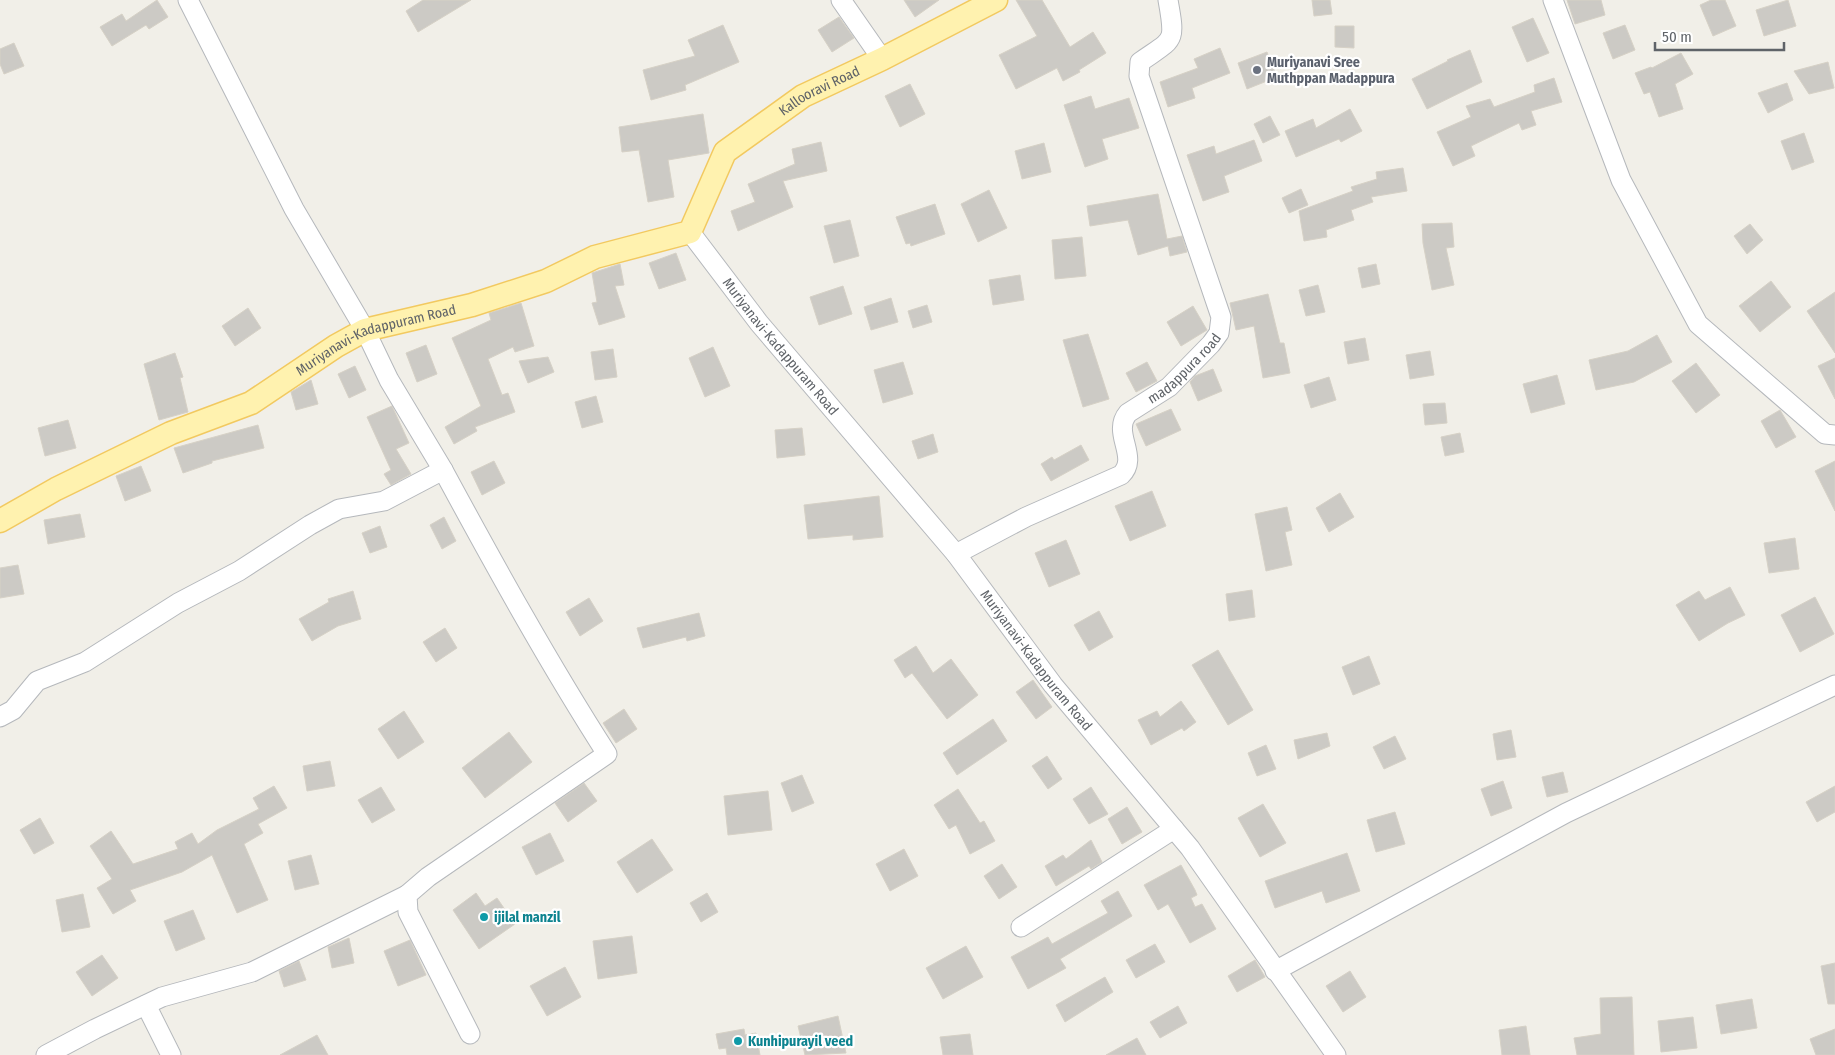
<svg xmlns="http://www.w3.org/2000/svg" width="1835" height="1055" viewBox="0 0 1835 1055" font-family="'Fira Sans Condensed',sans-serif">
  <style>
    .building { fill: #cccac5; stroke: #d6d1c6 }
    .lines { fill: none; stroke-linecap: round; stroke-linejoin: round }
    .minor-casing { stroke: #b5b8bc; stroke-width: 21 }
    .major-casing { stroke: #f2c960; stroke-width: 25 }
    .minor { stroke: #fff; stroke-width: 19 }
    .major { stroke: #fff2af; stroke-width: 22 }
    .worship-dot { fill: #6b7280; stroke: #fff; stroke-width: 2 }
    .culture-dot { fill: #0f9aa8; stroke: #fff; stroke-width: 2 }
    .labels { text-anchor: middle; stroke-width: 4.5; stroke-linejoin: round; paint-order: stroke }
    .worship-label { font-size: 14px; font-weight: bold; fill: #5b616d; stroke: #fff; text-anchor: start }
    .street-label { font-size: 14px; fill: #5f6368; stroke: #fff }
    .culture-label { font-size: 14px; font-weight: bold; fill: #0d838f; stroke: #fff; text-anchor: start }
  </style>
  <rect width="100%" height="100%" fill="#f1efe8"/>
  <path class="building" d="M157,0L168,17L149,29L146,25L112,46L100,27L122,14L126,21Z
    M423,0H471L418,32L406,11Z
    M904,0H939L915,17Z
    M1016,0H1042L1070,47L1093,32L1106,53L1079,70L1080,72L1063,81L1057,68L1016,89L999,55L1037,36Z
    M1312,0H1330L1332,14L1314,16Z
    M1567,0H1601L1605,15L1575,24Z
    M1711,0H1725L1736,26L1713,36L1700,5Z
    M1788,0L1796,26L1764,36L1756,10Z
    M839,17L854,38L832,52L818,30Z
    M1533,18L1549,53L1527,62L1512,27Z
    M723,25L739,62L685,85L686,90L651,100L643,70L695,56L688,40Z
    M1625,25L1635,50L1613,59L1603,33Z
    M1335,26H1354V48L1335,47Z
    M14,43L24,66L4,74L0,64V49Z
    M1220,48L1230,73L1192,88L1195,98L1168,107L1160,82L1198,68L1194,59Z
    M1470,50L1482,82L1427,109L1412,79L1448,61L1447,60Z
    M1267,52L1277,77L1247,89L1238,63Z
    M1681,53L1693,74L1675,84L1683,109L1659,117L1650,92L1644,94L1635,73L1651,67L1652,68Z
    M1828,62L1834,88L1809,94L1794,71Z
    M1554,78L1562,102L1531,111L1536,125L1522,130L1519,123L1471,146L1475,156L1453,166L1437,132L1471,117L1466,106L1490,99L1494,107L1535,92L1534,85Z
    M1787,83L1793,100L1768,113L1758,93Z
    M910,84L925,114L900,127L885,96Z
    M1091,96L1095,109L1129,98L1139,128L1102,139L1108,159L1085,167L1064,105Z
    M1350,109L1362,131L1341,142L1339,139L1296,157L1285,131L1313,119L1316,128Z
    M703,114L709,153L668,160L674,197L648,202L639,150L622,152L619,127Z
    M1270,116L1280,135L1263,143L1254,124Z
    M1804,133L1814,162L1792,170L1781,141Z
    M1254,140L1262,161L1224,176L1229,192L1203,201L1187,155L1214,146L1216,154Z
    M821,142L827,171L783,181L793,207L738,231L731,211L755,202L748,184L795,164L792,149Z
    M1044,143L1051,172L1022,179L1015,151Z
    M1403,168L1407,191L1371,197L1373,202L1351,210L1354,220L1326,230L1327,237L1304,241L1299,211L1353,191L1351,187L1377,179L1376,172Z
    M1301,189L1308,205L1289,213L1282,198Z
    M989,190L1007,228L978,242L961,204Z
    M1158,194L1167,239L1182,236L1187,252L1170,256L1168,246L1138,255L1128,220L1090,226L1087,206Z
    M935,204L945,234L911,246L910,243L906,244L896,217Z
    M850,220L859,256L834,263L824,226Z
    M1452,223L1454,247L1446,248L1454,285L1432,290L1423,243L1422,224Z
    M1750,224L1763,240L1747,254L1734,236Z
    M1082,237L1086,276L1055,279L1052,240Z
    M676,253L686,280L659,289L649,263Z
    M620,264L624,285L615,286L625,317L599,325L592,303L597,302L592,273Z
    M1376,264L1380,284L1362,288L1358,268Z
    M1020,275L1024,300L993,305L989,280Z
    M1771,281L1791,307L1760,332L1739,306Z
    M1318,285L1325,312L1306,316L1299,290Z
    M843,286L852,314L819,325L810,297Z
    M1835,292V353L1807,311Z
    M1268,294L1280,343H1284L1290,373L1263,378L1254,326L1236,330L1230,303Z
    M891,298L898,322L871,330L864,307Z
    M521,303L534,346L515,352L513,347L488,359L502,395L508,393L515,412L475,427L477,431L454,444L445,427L481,406L452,338L491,320L489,313Z
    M927,305L932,322L913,328L908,311Z
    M1193,306L1207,330L1181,346L1167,322Z
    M248,308L261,328L235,346L222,326Z
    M1088,334L1109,399L1083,407L1063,340Z
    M1657,335L1672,362L1634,382L1596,390L1589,360L1628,351Z
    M1365,338L1369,360L1348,364L1344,342Z
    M426,345L437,374L417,382L406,353Z
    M713,347L730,386L705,397L689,358Z
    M613,349L617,377L595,380L591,352Z
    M1430,351L1434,375L1410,379L1406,355Z
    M175,353L183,377L180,378L188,412L159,420L144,364Z
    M548,357L554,372L528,383L519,361Z
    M1835,358V399L1818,366Z
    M903,362L913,394L883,403L874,370Z
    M1147,362L1157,381L1136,392L1126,373Z
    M1696,363L1720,395L1696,413L1672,381Z
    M355,366L366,390L349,398L338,374Z
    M1213,369L1222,391L1198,401L1190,382L1195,376Z
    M1557,375L1565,404L1531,413L1523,384Z
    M1329,377L1336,400L1311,408L1304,385Z
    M311,380L318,404L296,410L291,392Z
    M596,396L603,422L582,428L575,402Z
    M1445,403L1447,423L1425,425L1423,404Z
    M392,406L409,443L396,449L411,474L391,485L384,474L391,470L367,417Z
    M1171,409L1181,430L1146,446L1136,424Z
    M1780,410L1796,437L1776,448L1761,421Z
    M68,420L76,448L45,456L38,428Z
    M258,425L264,448L212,461V463L183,473L174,448Z
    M802,428L805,455L777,458L775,430Z
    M1460,433L1464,452L1445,456L1441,437Z
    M933,434L938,452L918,459L912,441Z
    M1081,445L1089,460L1051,481L1041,464L1052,457L1054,460Z
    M494,461L505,483L482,495L471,472Z
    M1835,461V511L1815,471Z
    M141,466L151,491L125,501L116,476Z
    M1152,491L1166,526L1130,541L1115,506Z
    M1340,493L1354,517L1329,532L1316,508Z
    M879,496L883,537L853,540V535L808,539L804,505Z
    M1287,507L1292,530L1285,532L1292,565L1266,571L1255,514Z
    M80,514L85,537L48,544L44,520Z
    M444,517L456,541L442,549L430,525Z
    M380,526L387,547L370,553L362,533Z
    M1795,538L1799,569L1769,573L1764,543Z
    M1066,540L1080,574L1049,587L1035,553Z
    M18,565L24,594L0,598V568Z
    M1730,587L1745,615L1728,623L1699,641L1676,605L1699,591L1705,600Z
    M1252,590L1255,617L1229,621L1226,594Z
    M353,591L361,619L338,626L312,641L299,619L329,602L328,599Z
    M1815,597L1834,634L1800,652L1781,615Z
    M589,598L603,621L580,636L566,612Z
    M1099,611L1113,637L1089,651L1074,625Z
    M699,613L705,636L687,641L686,637L643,648L637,628Z
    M445,628L457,648L436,662L423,642Z
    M916,646L933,673L951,659L978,695L947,719L912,673L905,678L894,660Z
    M1218,650L1253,710L1228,725L1192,665Z
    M1369,656L1380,684L1353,695L1342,667Z
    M1033,680L1052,707L1036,719L1016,692Z
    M1181,701L1196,722L1184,731L1182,728L1151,745L1138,720L1157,711L1160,717Z
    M624,709L637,729L616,743L603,723Z
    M404,711L424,742L398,759L378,729Z
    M993,719L1007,741L957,775L943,753Z
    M1511,730L1516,757L1497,760L1493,734Z
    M509,732L532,762L485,798L462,768Z
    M1327,733L1330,746L1298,759L1294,740Z
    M1395,736L1406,759L1384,769L1373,747Z
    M1266,745L1276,769L1257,776L1248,753Z
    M1047,756L1062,779L1048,789L1032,766Z
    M330,761L335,786L307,791L303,766Z
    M1563,772L1568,792L1547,797L1542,777Z
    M802,775L814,803L792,812L781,783Z
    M1503,781L1512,808L1491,816L1481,789Z
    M584,783L597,801L568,822L555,803Z
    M274,786L287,808L258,824L263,833L244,844L268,900L237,913L212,855L182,872L130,890L136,901L113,914L97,888L112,879L90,846L111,831L133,864L178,849L175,842L192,833L198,844L217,830L259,809L253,798Z
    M1835,786V812L1817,822L1806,802Z
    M381,787L395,810L372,823L358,800Z
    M1091,787L1108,814L1089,824L1073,799Z
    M958,789L980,823L984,821L995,841L970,854L956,825L949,829L934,805Z
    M768,791L772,830L728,835L724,796Z
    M1263,804L1286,843L1260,857L1238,818Z
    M1127,807L1142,832L1122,844L1108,819Z
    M1395,812L1405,844L1376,852L1367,820Z
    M40,818L54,843L34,854L20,830Z
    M550,833L564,861L536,875L522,847Z
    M652,839L673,870L637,893L617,862Z
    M1091,840L1102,862L1091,869L1089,866L1056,886L1045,866L1063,855L1066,859Z
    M904,849L918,876L890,891L876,864Z
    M1347,853L1360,891L1326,903L1322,891L1275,908L1265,881Z
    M311,855L319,884L295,890L288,861Z
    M1002,864L1017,887L999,899L984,876Z
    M1181,865L1195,890L1197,895L1191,898L1195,907L1202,904L1216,929L1190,943L1168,904L1158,910L1144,885Z
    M1118,891L1132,916L1060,959L1066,968L1028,989L1011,957L1048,937L1052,944L1108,913L1101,901Z
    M476,893L485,906L497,898L515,924L479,949L453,910Z
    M707,893L718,912L701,922L690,903Z
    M83,894L90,927L62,932L56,900Z
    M193,910L205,939L176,951L164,921Z
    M632,936L637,973L598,979L593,941Z
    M349,938L354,963L332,968L328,947Z
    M410,940L426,975L398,986L384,951Z
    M1155,944L1165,962L1136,978L1126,960Z
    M966,946L983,977L943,999L926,968Z
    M102,955L118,978L92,996L76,972Z
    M1255,960L1265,977L1237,992L1228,976Z
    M299,961L306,980L284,987L279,971Z
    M1835,963V1004H1828L1821,966Z
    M565,967L581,997L547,1016L530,986Z
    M1350,971L1366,997L1343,1012L1326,986Z
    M1105,977L1113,992L1065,1022L1056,1005Z
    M1632,997L1634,1055H1577L1574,1038L1601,1034L1600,998Z
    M1752,999L1757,1028L1721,1034L1716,1005Z
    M1178,1006L1187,1023L1160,1038L1150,1022Z
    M838,1016L846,1053L805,1055L798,1026Z
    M1693,1017L1697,1048L1661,1052L1658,1021Z
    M1526,1026L1530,1055H1502L1499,1030Z
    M744,1029L745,1035L756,1033L760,1055H727L726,1048L719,1049L716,1034Z
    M1835,1029V1055H1816L1810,1039Z
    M970,1034L973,1055H943L940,1037Z
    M317,1035L328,1055H280Z
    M1137,1038L1146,1055H1106Z"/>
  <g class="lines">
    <defs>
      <g id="minor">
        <path d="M841,0L882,59"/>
        <path d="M1553,0L1621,180L1698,324L1825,434L1835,435"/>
        <path id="s1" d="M690,232L759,323L956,554L1053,685L1190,848L1336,1055"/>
        <path d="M443,470C495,566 548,662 607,754L428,877L407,895L408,912L470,1034"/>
        <path id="s2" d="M956,554L1026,517L1121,475C1140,457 1111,433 1128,413L1169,387L1211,344L1219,333L1221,317L1139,76L1140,62C1174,38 1176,44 1168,0"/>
        <path d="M0,717L13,710L37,681L85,662L178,603L239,571L310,525L339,509L384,501L443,470L389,380L365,330L294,209L188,0"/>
        <path d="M1021,927L1174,829"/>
        <path d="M1275,971L1566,813L1835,685"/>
        <path d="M146,1005L171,1055"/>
        <path d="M46,1055L95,1029L162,997L252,972L407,895"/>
      </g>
      <g id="major">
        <path id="s3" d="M0,521L56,489L171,433L251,403L336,346L365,330L472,305L546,281L595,257L690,232L725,152L803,96L882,59L996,0"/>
      </g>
    </defs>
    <use href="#minor" class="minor-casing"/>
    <use href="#major" class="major-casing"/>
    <use href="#minor" class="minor"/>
    <use href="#major" class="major"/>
  </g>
  <circle class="worship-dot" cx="1257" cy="70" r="5"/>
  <g class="culture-dot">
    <circle cx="484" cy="917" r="5"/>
    <circle cx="738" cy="1041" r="5"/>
  </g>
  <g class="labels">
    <g class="worship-label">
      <text x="1267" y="67">Muriyanavi Sree<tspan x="1267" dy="16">Muthppan Madappura</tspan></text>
    </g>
    <g class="street-label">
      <text dy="5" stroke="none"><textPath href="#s3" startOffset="954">Kallooravi Road</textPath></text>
      <text dy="5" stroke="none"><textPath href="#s3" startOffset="420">Muriyanavi-Kadappuram Road</textPath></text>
      <text dy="5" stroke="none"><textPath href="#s1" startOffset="146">Muriyanavi-Kadappuram Road</textPath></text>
      <text dy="5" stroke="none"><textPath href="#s2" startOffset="321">madappura road</textPath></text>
      <text dy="5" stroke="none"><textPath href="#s1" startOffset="551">Muriyanavi-Kadappuram Road</textPath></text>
    </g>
    <g class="culture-label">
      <text x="494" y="922">ijilal manzil</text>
      <text x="748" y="1046">Kunhipurayil veed</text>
    </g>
  </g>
  <path d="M1655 42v8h129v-8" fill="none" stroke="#5f6368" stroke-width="2.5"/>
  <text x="1662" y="42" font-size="15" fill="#5f6368" stroke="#ffffff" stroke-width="4" paint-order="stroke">50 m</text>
</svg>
